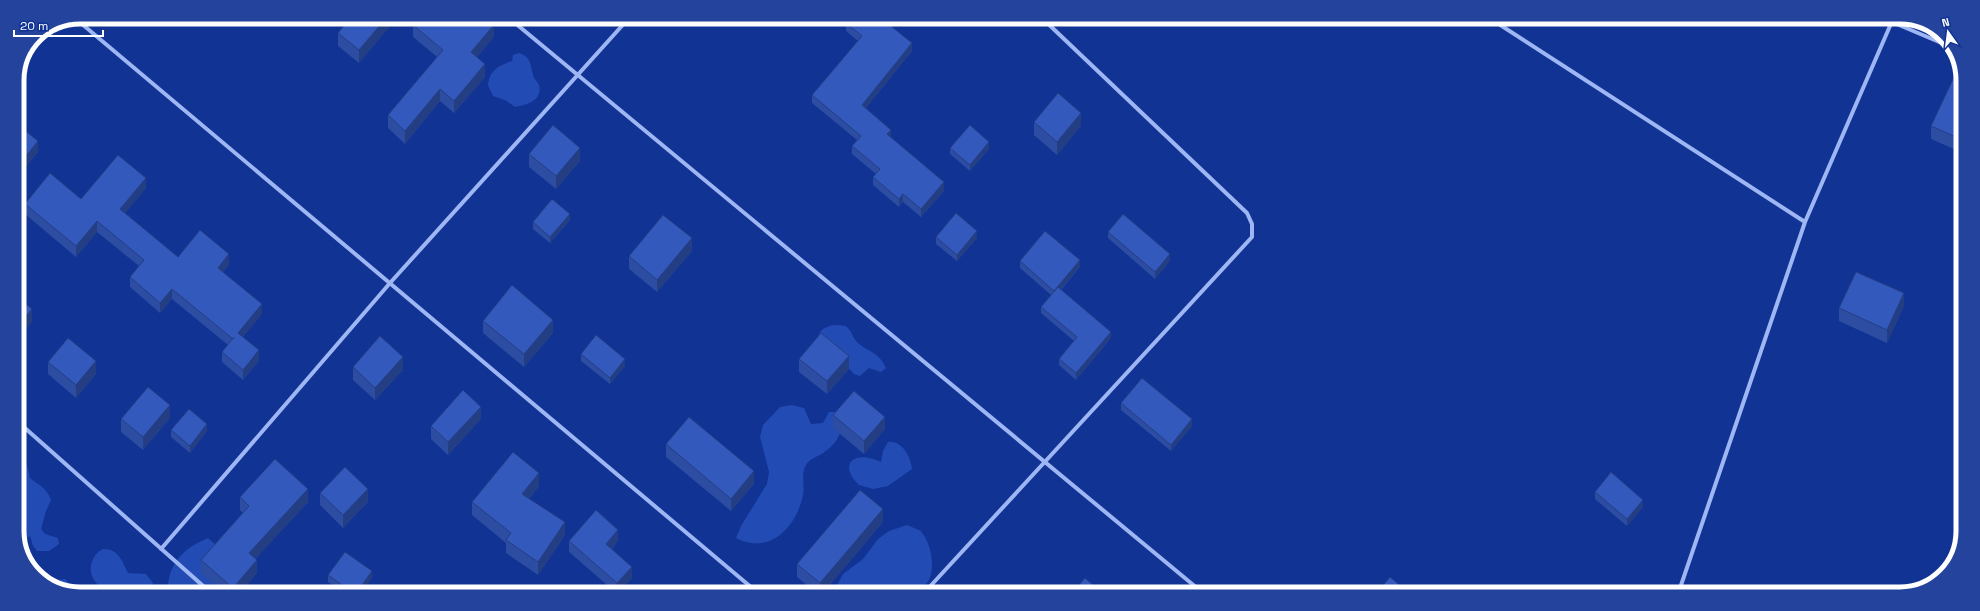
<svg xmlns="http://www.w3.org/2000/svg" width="1980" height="611" viewBox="0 0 1980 611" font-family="'Space Grotesk',sans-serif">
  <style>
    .green { fill: #224bb4 }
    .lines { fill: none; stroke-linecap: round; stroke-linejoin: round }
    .minor { stroke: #9eb6f4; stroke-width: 4 }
    .wall { fill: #2d4da2 }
    .shaded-wall { fill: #243e84 }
    .building { fill: #3459bc; stroke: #243e84 }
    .rim { fill: none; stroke: #fff; stroke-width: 5 }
  </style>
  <rect width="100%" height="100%" fill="#103394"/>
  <path class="green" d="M519,53C531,57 530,63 533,74C533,78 537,81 539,85C543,101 526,105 515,107L505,100L493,96L488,85C490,69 499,66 512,61L513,55Z
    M833,325C836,325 842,325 845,326C851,329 852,336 856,341C866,352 878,350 886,368L881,372L869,368L860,376L854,374L845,364L818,341C818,330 823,328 833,325Z
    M792,405L804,408L811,424L823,423L829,412H842C844,429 839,443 823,453C816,458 809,458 805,467C801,475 805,486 803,495C797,526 770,556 736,538L741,526L767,484L769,472L760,437L763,425L780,407Z
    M888,442C902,440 911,457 912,469L888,486L873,489L859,485C836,462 857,450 881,462L883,451Z
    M17,454L26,461L30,478C40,486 47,488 51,500L46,511L41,529L45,534L58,538L59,544L49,551H37L33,546L30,536L20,543L17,535Z
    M907,525L921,531C928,541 931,549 932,562C932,569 932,577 927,583C916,596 852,593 833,593L843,574L863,559L878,539L889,531Z
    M208,538L217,546L226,592H168C167,565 183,548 208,538Z
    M103,549C118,548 122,561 128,573L146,574L153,583L154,592H105C102,587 97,585 94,580C87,569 92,554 103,549Z
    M65,579L69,583L72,592H64L53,585L59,580Z"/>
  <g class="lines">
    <path class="minor" d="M509,18L1203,593
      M76,19L758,593
      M1491,19L1805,222
      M1892,22L1951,47
      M17,421L210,592
      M161,549L390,283L629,18
      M924,593L1252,237V224L1247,213L1042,18
      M1678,594L1805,222L1893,19"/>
  </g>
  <path class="wall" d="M390,17V26L359,63L338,46V33Z
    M468,20L494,37L477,57L485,77L454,113L440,101L405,144L388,128V115L437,57L413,37V25Z
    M846,23L912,51L866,108L891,138L944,191L921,217L903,202L899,207L873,185V177L876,174L852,154V146L857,140L812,103V95L858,41L846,31Z
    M1963,79V153L1931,139V126Z
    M1034,122L1081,126L1057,155L1034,135Z
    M17,124L38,152L18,176H17Z
    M950,148L989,149L970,171L950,154Z
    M529,154L580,161L556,189L529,167Z
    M146,188L125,213L178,257L229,265L223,272L262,314L243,337L259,361L243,380L222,362V352L228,345L172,299L160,313L130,287V277L139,266L97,232L76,257L25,214V204L81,199Z
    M570,220L550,243L533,229V222Z
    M1108,232L1170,261L1155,279L1108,238Z
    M936,237L977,238L957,261L936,244Z
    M692,251L657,292L629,269V256Z
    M1020,261L1080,267L1061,290L1111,338L1076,380L1059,365V359L1074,341L1041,313V307L1051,295L1020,268Z
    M1904,306L1887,343L1839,321V308Z
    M483,321L553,333L524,367L483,333Z
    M581,354L625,366L610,384L581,361Z
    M799,359L849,369L827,394L799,372Z
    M48,362L96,374L76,398L48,374Z
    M353,367L403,370L375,400L353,380Z
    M1121,403L1192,426L1171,451L1121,410Z
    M833,415L885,429L864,454L833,428Z
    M170,418L143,450L121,432V419Z
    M481,419L448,455L431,439V426Z
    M171,430L207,431L190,453L171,437Z
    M666,444L754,484L731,511L666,457Z
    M539,486L529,499L565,535L538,575L506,553V543L472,515V502Z
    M1595,492L1643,507L1627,526L1595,499Z
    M320,493L368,502L343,528L320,505Z
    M240,497L308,502L256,558L257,573L241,592H222L201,573V560L243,513L240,510Z
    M883,522L823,593H816L797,577V564Z
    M569,541H618L612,549L632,578L619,592H615L569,552Z
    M328,575L372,578L361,592H342L328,582Z"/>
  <path class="shaded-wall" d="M387,17H390V26L359,63V50Z
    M494,25V37L471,64V52Z
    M912,43V51L862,113V105Z
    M485,64V77L454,113V101Z
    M440,89V101L405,144V131Z
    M1081,113V126L1057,155V142Z
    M891,130V138L887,134Z
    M38,141V152L18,176V166Z
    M989,142V149L970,171V165Z
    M580,148V161L556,189V176Z
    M146,178V188L120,220V209Z
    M944,182V191L921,217V209Z
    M903,194V202L899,207V199Z
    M570,214V220L550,243V237Z
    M97,221V232L76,257V246Z
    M977,231V238L957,261V255Z
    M692,238V251L657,292V280Z
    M229,254V265L218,278V268Z
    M1170,254V261L1155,279V272Z
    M1080,260V267L1054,297V291Z
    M172,289V299L160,313V303Z
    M1904,293V306L1887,343V330Z
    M262,304V314L238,343V333Z
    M32,309V322L17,340V327Z
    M553,320V333L524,367V354Z
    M1111,332V338L1076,380V373Z
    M259,350V361L243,380V370Z
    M849,356V369L827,394V381Z
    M403,357V370L375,400V388Z
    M625,359V366L610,384V378Z
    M96,361V374L76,398V385Z
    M170,405V418L143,450V437Z
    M481,407V419L448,455V442Z
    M885,417V429L864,454V441Z
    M1192,419V426L1171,451V445Z
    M207,424V431L190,453V446Z
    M754,471V484L731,511V499Z
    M539,473V486L522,507V494Z
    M308,489V502L249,566V553Z
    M368,489V502L343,528V515Z
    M1643,500V507L1627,526V519Z
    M883,509V522L823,593H820V583Z
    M565,522V535L538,575V562Z
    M618,530V541L606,555V544Z
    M257,560V573L241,592H233V588Z
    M632,567V578L619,592H617V583Z
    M372,571V578L361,592H357Z"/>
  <path class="building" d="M351,17H387L359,50L338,33Z
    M419,17H465L468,20L470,17H486L494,25L471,52L485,64L454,101L440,89L405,131L388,115L443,50L413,25Z
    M850,18H881L912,43L862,105L891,130L887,134L944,182L921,209L903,194L899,199L873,177L880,169L852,146L861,136L812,95L862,36L846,23Z
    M1955,75L1963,79V140L1931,126Z
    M1058,93L1081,113L1057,142L1034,122Z
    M17,124L38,141L18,166H17Z
    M553,125L580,148L556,176L529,154Z
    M970,125L989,142L970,165L950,148Z
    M118,155L146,178L120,209L178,257L200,230L229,254L218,268L262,304L238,333L259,350L243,370L222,352L234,337L233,339L172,289L160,303L130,277L144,260L97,221L76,246L25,204L50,173L81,199Z
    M552,199L570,214L550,237L533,222Z
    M956,213L977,231L957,255L936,237Z
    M1123,214L1170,254L1155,272L1108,232Z
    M663,215L692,238L657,280L629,256Z
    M1045,231L1080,260L1054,291L1020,261Z
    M1856,272L1904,293L1887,330L1839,308Z
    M512,285L553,320L524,354L483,321Z
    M1058,287L1111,332L1076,373L1059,359L1077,337L1041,307Z
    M17,297L32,309L17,327Z
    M821,333L849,356L827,381L799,359Z
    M596,335L625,359L610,378L581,354Z
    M380,336L403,357L375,388L353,367Z
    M68,338L96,361L76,385L48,362Z
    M1142,378L1192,419L1171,445L1121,403Z
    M148,387L170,405L143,437L121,419Z
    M463,390L481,407L448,442L431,426Z
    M854,391L885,417L864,441L833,415Z
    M189,409L207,424L190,446L171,430Z
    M689,417L754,471L731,499L666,444Z
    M513,452L539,473L522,494L565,522L538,562L506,540L511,533L472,502Z
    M275,459L308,489L249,553L257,560L233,588L201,560L249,506L240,497Z
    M345,467L368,489L343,515L320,493Z
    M1611,472L1643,500L1627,519L1595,492Z
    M860,490L883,509L820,583L797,564Z
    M596,510L618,530L606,544L632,567L617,583L569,541Z
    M345,552L372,571L357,592H352L328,575Z
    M1390,577L1409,593H1377Z
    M1085,578L1102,593H1072Z"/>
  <path d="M0 0H1980V611H0ZM80 24H1900A56 56 0 0 1 1956 80V531A56 56 0 0 1 1900 587H80A56 56 0 0 1 24 531V80A56 56 0 0 1 80 24Z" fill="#23439d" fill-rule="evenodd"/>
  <path class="rim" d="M80 24H1900A56 56 0 0 1 1956 80V531A56 56 0 0 1 1900 587H80A56 56 0 0 1 24 531V80A56 56 0 0 1 80 24Z"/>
  <g transform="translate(1948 32) rotate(346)" stroke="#103394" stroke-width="3" paint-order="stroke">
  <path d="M0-3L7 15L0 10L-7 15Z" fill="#ffffff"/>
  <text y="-6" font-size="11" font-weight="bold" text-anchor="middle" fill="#ffffff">N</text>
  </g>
  <path d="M14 30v6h89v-6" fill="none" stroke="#ffffff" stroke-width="2"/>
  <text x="20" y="30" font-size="12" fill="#ffffff" stroke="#103394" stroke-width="3" paint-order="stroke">20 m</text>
</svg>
